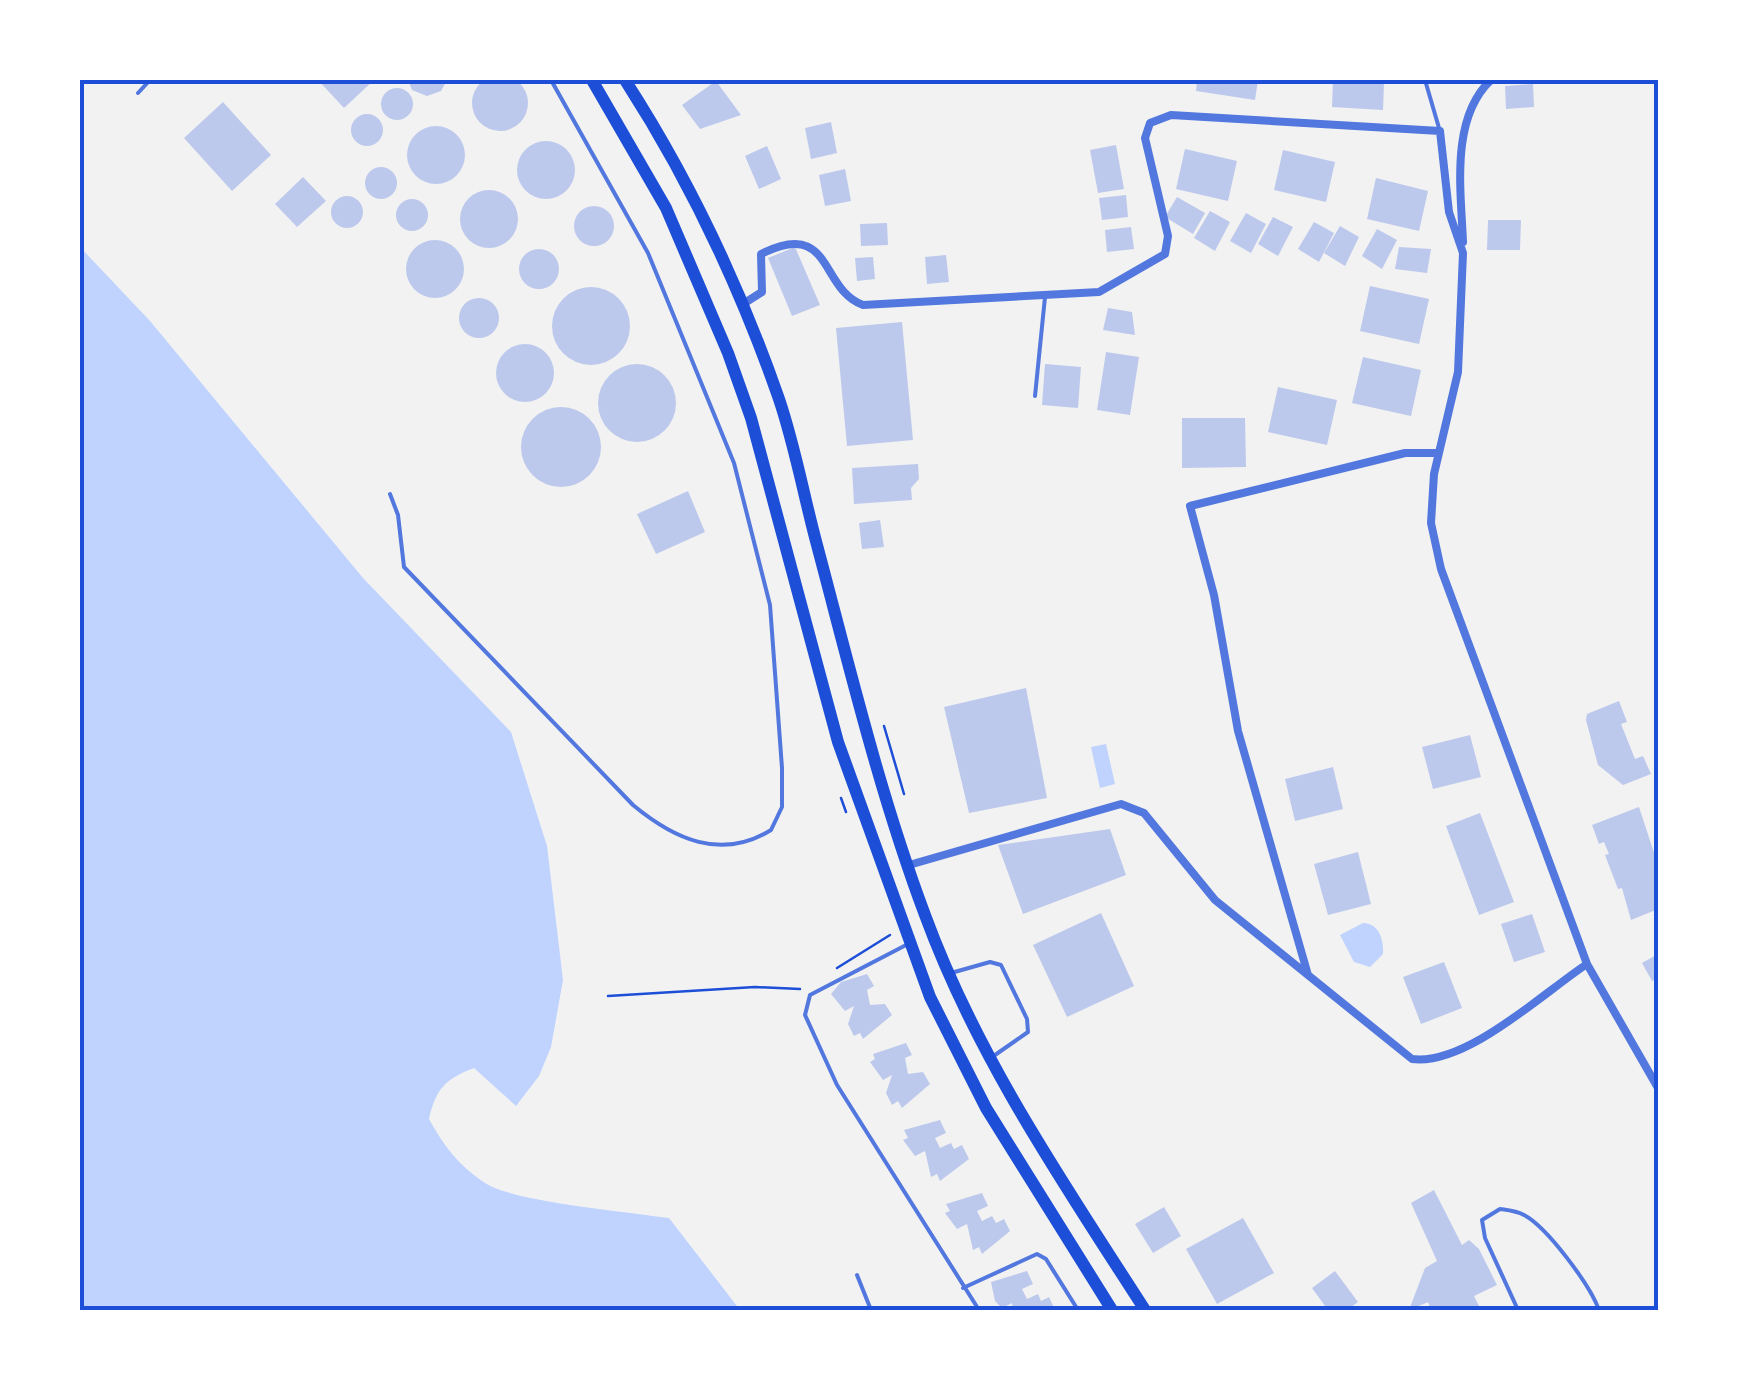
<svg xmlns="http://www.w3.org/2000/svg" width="1738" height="1390" viewBox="0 0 1738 1390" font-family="'Sofia Sans Condensed',sans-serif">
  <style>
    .water { fill: #bfd3fe }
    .building { fill: #bdc9ec }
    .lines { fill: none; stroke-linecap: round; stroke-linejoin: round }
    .path { stroke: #1d4ed8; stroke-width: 2.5 }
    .service { stroke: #5277de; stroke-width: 4 }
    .minor { stroke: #5277de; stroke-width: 8 }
    .trunk { stroke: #1d4ed8; stroke-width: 12 }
    .neatline { fill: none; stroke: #1d4ed8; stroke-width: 4 }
  </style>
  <rect width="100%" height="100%" fill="#f2f2f2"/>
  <path class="water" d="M80,247L150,321L363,578L511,732L547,846L563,980L551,1047L539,1076L516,1106L474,1068C445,1079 436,1089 429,1119C443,1145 459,1166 485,1183C514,1202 629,1212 669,1218L740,1310H80Z
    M1106,744L1115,784L1100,788L1091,747Z
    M1363,923C1379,923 1384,940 1383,954L1370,967L1354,962L1340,935Z"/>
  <path class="building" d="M472 103a28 28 0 1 1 56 0a28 28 0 1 1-56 0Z
    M318,80H374L344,108Z
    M408,80H447L441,91L427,96L412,90Z
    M1197,80H1258L1255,100L1196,91Z
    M1333,80L1384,83L1383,110L1332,107Z
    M716,81L741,115L700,129L682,105Z
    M1533,84L1534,107L1506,109L1505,86Z
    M381 104a16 16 0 1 1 32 0a16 16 0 1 1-32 0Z
    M223,102L271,155L232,191L184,138Z
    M351 130a16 16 0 1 1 32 0a16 16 0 1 1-32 0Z
    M831,122L837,153L811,159L805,128Z
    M407 155a29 29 0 1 1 58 0a29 29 0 1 1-58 0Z
    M517 170a29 29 0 1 1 58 0a29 29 0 1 1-58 0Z
    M1116,145L1124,189L1098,193L1090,150Z
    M767,146L781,179L759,189L745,156Z
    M1185,149L1237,161L1228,201L1176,189Z
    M1283,150L1335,162L1326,202L1274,190Z
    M365 183a16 16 0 1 1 32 0a16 16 0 1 1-32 0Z
    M845,169L851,201L825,206L819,175Z
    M303,177L326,201L297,227L275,204Z
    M1376,178L1428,191L1419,231L1367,219Z
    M460 219a29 29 0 1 1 58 0a29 29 0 1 1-58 0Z
    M1126,195L1128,217L1102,220L1099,198Z
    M331 212a16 16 0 1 1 32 0a16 16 0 1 1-32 0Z
    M1177,197L1205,213L1193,234L1165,217Z
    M396 215a16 16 0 1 1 32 0a16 16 0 1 1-32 0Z
    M574 226a20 20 0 1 1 40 0a20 20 0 1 1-40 0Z
    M1210,211L1230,222L1215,251L1194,238Z
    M1246,213L1266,224L1251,253L1230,241Z
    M1273,217L1293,227L1278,256L1258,244Z
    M1488,220H1521L1520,250H1487Z
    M1314,222L1334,233L1319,262L1298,249Z
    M887,223L888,245L861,246L860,224Z
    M1340,226L1359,237L1345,266L1324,253Z
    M1131,227L1134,249L1107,252L1105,230Z
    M1377,229L1397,240L1382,269L1362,256Z
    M406 269a29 29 0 1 1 58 0a29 29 0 1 1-58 0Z
    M795,247L820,305L792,316L768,258Z
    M1399,247L1431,249L1427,273L1395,269Z
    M519 269a20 20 0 1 1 40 0a20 20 0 1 1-40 0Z
    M946,255L949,282L927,284L925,257Z
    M873,257L875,279L857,281L855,258Z
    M1370,286L1429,299L1419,344L1360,331Z
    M552 326a39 39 0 1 1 78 0a39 39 0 1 1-78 0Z
    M459 318a20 20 0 1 1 40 0a20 20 0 1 1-40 0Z
    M1108,308L1132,312L1135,335L1103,330Z
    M902,322L913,440L847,446L836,328Z
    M496 373a29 29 0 1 1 58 0a29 29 0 1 1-58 0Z
    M1106,352L1139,357L1130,415L1097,410Z
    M1363,357L1421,370L1411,416L1352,403Z
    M598 403a39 39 0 1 1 78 0a39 39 0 1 1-78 0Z
    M1045,364L1081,367L1078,408L1042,405Z
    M1278,387L1337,400L1327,445L1268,432Z
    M521 447a40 40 0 1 1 80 0a40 40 0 1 1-80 0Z
    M1182,418H1245L1246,467L1182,468Z
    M918,464L919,479L911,488L912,500L854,504L852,468Z
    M688,491L705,532L656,554L637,514Z
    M880,520L884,547L862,549L859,523Z
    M1026,688L1047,798L969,813L944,707Z
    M1619,701L1627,722L1621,724L1635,759L1643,756L1651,774L1623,785L1598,765L1586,720L1587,714Z
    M1470,735L1481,777L1433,789L1422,747Z
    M1333,767L1343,809L1295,821L1285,779Z
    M1639,807L1658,865V909L1631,920L1622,888L1618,889L1605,855L1609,854L1604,842L1599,844L1592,825Z
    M1480,813L1514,902L1479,915L1446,826Z
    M1110,829L1126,875L1023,914L998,845Z
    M1358,852L1371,904L1328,915L1314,864Z
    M1101,913L1134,986L1067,1017L1033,945Z
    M1532,914L1545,952L1514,962L1501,924Z
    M1658,954V978L1652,981L1642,963Z
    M1444,962L1462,1008L1421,1024L1403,977Z
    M867,974L874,986L867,990L870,1005L885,1004L892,1015L863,1039L860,1033L854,1036L848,1024L854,1006L845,1011L831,994L841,982Z
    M906,1043L912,1055L905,1058L908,1074L923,1072L930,1084L902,1108L898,1101L892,1105L886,1093L892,1075L883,1080L870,1062L875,1059L873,1054Z
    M940,1120L946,1133L935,1138L940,1148L951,1143L954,1149L962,1145L969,1159L940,1181L937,1174L931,1177L925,1151L915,1156L903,1140L908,1138L904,1130Z
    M1434,1190L1462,1245L1469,1240L1479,1249L1497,1285L1474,1296L1481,1310H1431L1428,1302L1409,1310L1425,1268L1437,1261L1411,1203Z
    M982,1193L988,1206L977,1211L982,1221L992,1216L996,1223L1004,1219L1010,1231L982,1254L979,1247L973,1250L967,1224L957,1229L945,1213L950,1211L946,1204Z
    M1164,1207L1181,1236L1153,1253L1135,1224Z
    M1243,1218L1274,1273L1217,1304L1186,1249Z
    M1027,1271L1033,1284L1022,1289L1027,1299L1038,1294L1041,1301L1049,1297L1055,1310H1013L1012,1303L1002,1308L995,1301L991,1282Z
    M1335,1271L1358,1302L1347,1310H1328L1312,1288Z"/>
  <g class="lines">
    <path class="path" d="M884,726L904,794
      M841,798L846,812
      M837,968L890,935
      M608,996L755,987L800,989"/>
    <path class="service" d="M1425,80L1439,128
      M138,93L150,80
      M1035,396L1045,297
      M390,494L398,515L404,567L633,805C674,839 721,861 771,830L782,807V768L770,605L734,463L648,253L551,80
      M908,944L810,995L805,1015L837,1085L979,1310
      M951,973L990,962L1001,965L1027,1019L1028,1032L995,1055
      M857,1275L871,1310
      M963,1288L1037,1254L1046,1259L1078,1310
      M1518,1310L1485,1238L1482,1220L1500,1209C1507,1210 1517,1211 1524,1215C1547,1227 1590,1285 1599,1310"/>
    <path class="minor" d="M1463,242C1461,191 1450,118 1491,80
      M743,304L762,292L761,254C833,218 819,289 863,305L1099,292L1165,254L1168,236L1145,138L1150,123L1171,115L1440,131L1449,212L1463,253L1458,372L1434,474L1431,523L1441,569L1587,964L1658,1088
      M909,865L1121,804L1144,813L1215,900L1412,1059C1466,1066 1543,993 1587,964
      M1308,975L1238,731L1214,595L1190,506L1405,453H1439"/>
    <path class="trunk" d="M592,80L666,208L728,353L751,418L838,742L930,997L986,1108L1112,1310
      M625,80C689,179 740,287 779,399C795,446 804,497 817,545C850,669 880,795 925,915C977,1057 1064,1184 1145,1310"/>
  </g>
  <rect width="1738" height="1390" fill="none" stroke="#ffffff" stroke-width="165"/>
  <rect x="82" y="82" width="1574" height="1226" class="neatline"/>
</svg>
